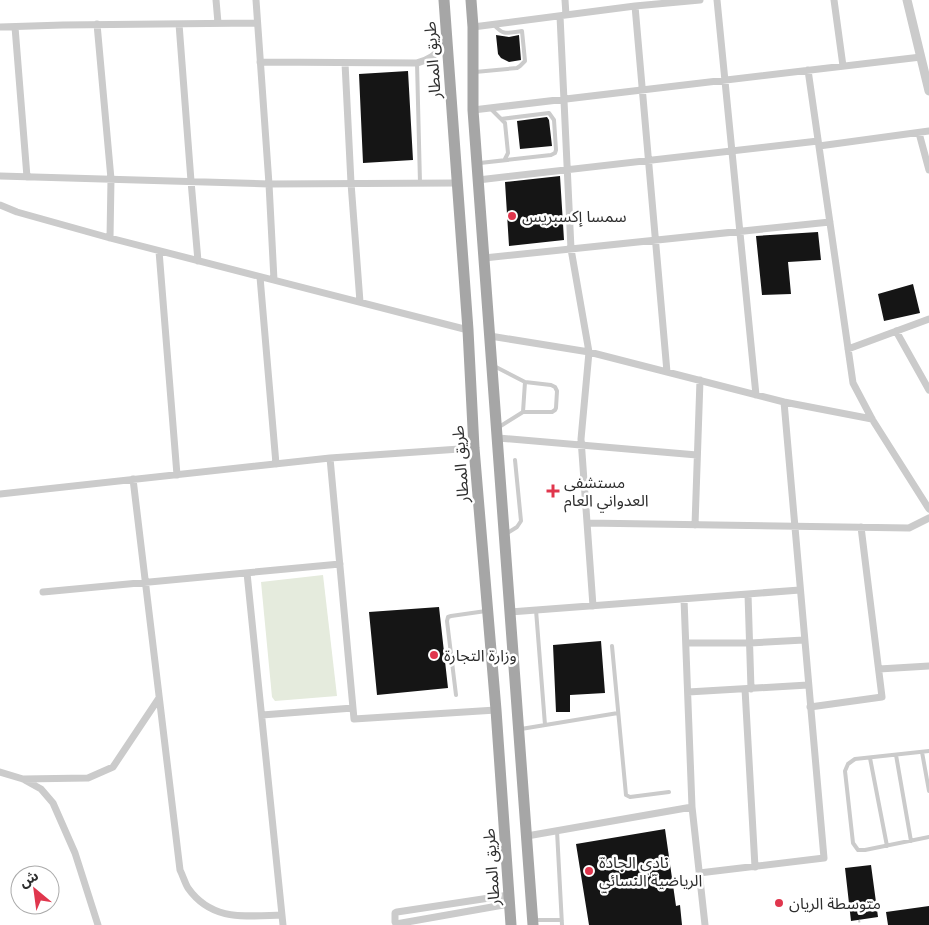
<svg xmlns="http://www.w3.org/2000/svg" width="929" height="925" viewBox="0 0 929 925" font-family="Raleway,'Noto Sans Arabic',sans-serif">
  <style>
    .green { fill: #e5ebdd }
    .building { fill: #151515 }
    .lines { fill: none; stroke-linecap: round; stroke-linejoin: round }
    .path { stroke: #cbcbcb; stroke-width: 2; stroke-dasharray: 2.5 2.5; stroke-linecap: butt }
    .service { stroke: #cbcbcb; stroke-width: 4 }
    .minor { stroke: #cbcbcb; stroke-width: 7 }
    .tertiary { stroke: #cbcbcb; stroke-width: 9 }
    .primary { stroke: #a6a6a6; stroke-width: 11 }
    .poi-dot { fill: #e0364d; stroke: #fff; stroke-width: 2 }
    .labels { text-anchor: middle; stroke-width: 5; stroke-linejoin: round; paint-order: stroke }
    .street-label { font-size: 16px; fill: #2e2e2e; stroke: #fff }
    .poi-label { font-size: 16px; fill: #2e2e2e; stroke: #fff; text-anchor: start }
  </style>
  <rect width="100%" height="100%" fill="#fff"/>
  <path class="green" d="M323,575L337,696L275,701L272,697L261,582Z"/>
  <path class="building" d="M496,35L509,37L519,35L521,60L509,62L501,58L498,54Z
    M408,71L413,160L363,163L359,74Z
    M547,117L549,120L552,146L520,149L517,121Z
    M560,176L564,240L509,246L505,182Z
    M818,232L821,260L788,262L791,294L762,295L756,236Z
    M913,284L920,313L884,321L878,294Z
    M439,607L448,688L377,695L369,612Z
    M601,641L605,693L570,695V712H556L553,645Z
    M665,829L676,906L680,905L682,925H589L576,844Z
    M871,865L878,917L851,921L845,868Z
    M929,906V925H888L886,912Z"/>
  <g class="lines">
    <path class="path" d="M859,920L860,925"/>
    <path class="service" d="M417,63L420,183
      M475,72L517,68L520,66L525,61L522,31C507,33 504,36 494,25
      M491,109L505,123L508,153L505,159
      M480,163L551,155L555,153L556,150L554,120L549,113L501,119
      M494,366L525,382L523,412L499,427
      M523,412H552L555,410L556,408L557,391L555,387L551,385L525,382
      M506,534L517,527L521,521L515,460
      M536,610L545,725
      M612,646L626,795L630,797L669,792
      M456,695L447,621L448,617L451,616L486,611
      M521,729L618,713
      M929,751L855,759L848,764L845,771L853,843L858,850H865L929,837
      M922,752L929,791
      M896,755L911,841
      M870,758L887,846
      M557,831L562,925
      M535,920H562"/>
    <path class="minor" d="M216,0L218,23
      M256,0L269,184L274,280
      M565,0L566,15
      M717,0L756,395
      M834,0L843,66
      M635,6L667,372
      M560,16L571,249L589,352L581,439L593,606
      M97,24L111,179L110,238
      M179,24L191,181L198,261
      M0,27L63,25L257,23
      M15,27L27,177
      M473,27L635,6L700,0
      M260,62L417,63C429,60 437,53 447,45
      M345,63L351,183L360,302
      M808,70L853,383L872,419L929,509
      M473,110L921,57
      M919,133L929,170
      M819,146L929,131
      M0,176L269,184L456,183
      M478,180L818,141
      M0,205L17,212L110,238L468,330
      M159,251L177,475
      M484,258L830,222
      M260,277L276,464
      M896,331L929,390
      M490,336L589,352L784,402L872,419
      M848,349L929,319
      M498,438L697,455
      M330,458L354,719L496,710
      M133,479L180,870C183,876 185,883 188,888C212,922 246,916 282,915
      M0,494L330,458L474,448
      M587,523L909,528L929,518
      M695,525L700,380
      M247,573L283,925
      M43,592L340,564
      M748,594L751,689
      M684,599L692,807L705,925
      M510,612L800,590
      M686,643H750L804,640
      M879,669L929,666
      M745,689L755,867
      M688,692L808,685
      M810,707L882,697L861,527
      M262,715L353,708
      M0,772L23,779L41,789L53,803L75,853L98,925
      M23,779L88,778L113,767L159,698
      M527,836L692,807
      M699,873L824,858L784,402
      M509,895L397,912L395,913V922L396,924L509,904"/>
    <path class="tertiary" d="M907,0L929,91"/>
    <path class="primary" d="M444,0L468,330L474,448L496,710L511,925
      M471,0L473,27V110L533,925"/>
  </g>
  <g class="poi-dot">
    <circle cx="512" cy="216" r="5"/>
    <path d="M550.5 483.5h5v5h5v5h-5v5h-5v-5h-5v-5h5z"/>
    <circle cx="434" cy="655" r="5"/>
    <circle cx="589" cy="871" r="5"/>
    <circle cx="779" cy="903" r="5"/>
  </g>
  <g class="labels">
    <g class="street-label">
      <text transform="translate(432 60) rotate(-94)" y="6">طريق المطار</text>
      <text transform="translate(460 464) rotate(-94)" y="6">طريق المطار</text>
      <text transform="translate(491 867) rotate(-94)" y="6">طريق المطار</text>
    </g>
    <g class="poi-label">
      <text x="522" y="222">سمسا إكسبريس</text>
      <text x="564" y="488">مستشفى<tspan x="564" dy="18">العدواني العام</tspan></text>
      <text x="444" y="661">وزارة التجارة</text>
      <text x="599" y="868">نادي الجادة<tspan x="599" dy="18">الرياضية النسائي</tspan></text>
      <text x="789" y="909">متوسطة الريان</text>
    </g>
  </g>
  <g transform="translate(35 890) rotate(331)"><circle r="24" fill="#ffffff" stroke="#ababab"/>
  <path d="M0-4L9 19L0 12L-9 19Z" fill="#e0364d"/>
  <text y="-8" font-size="14" font-weight="bold" text-anchor="middle" fill="#2e2e2e">ش</text>
  </g>
</svg>
